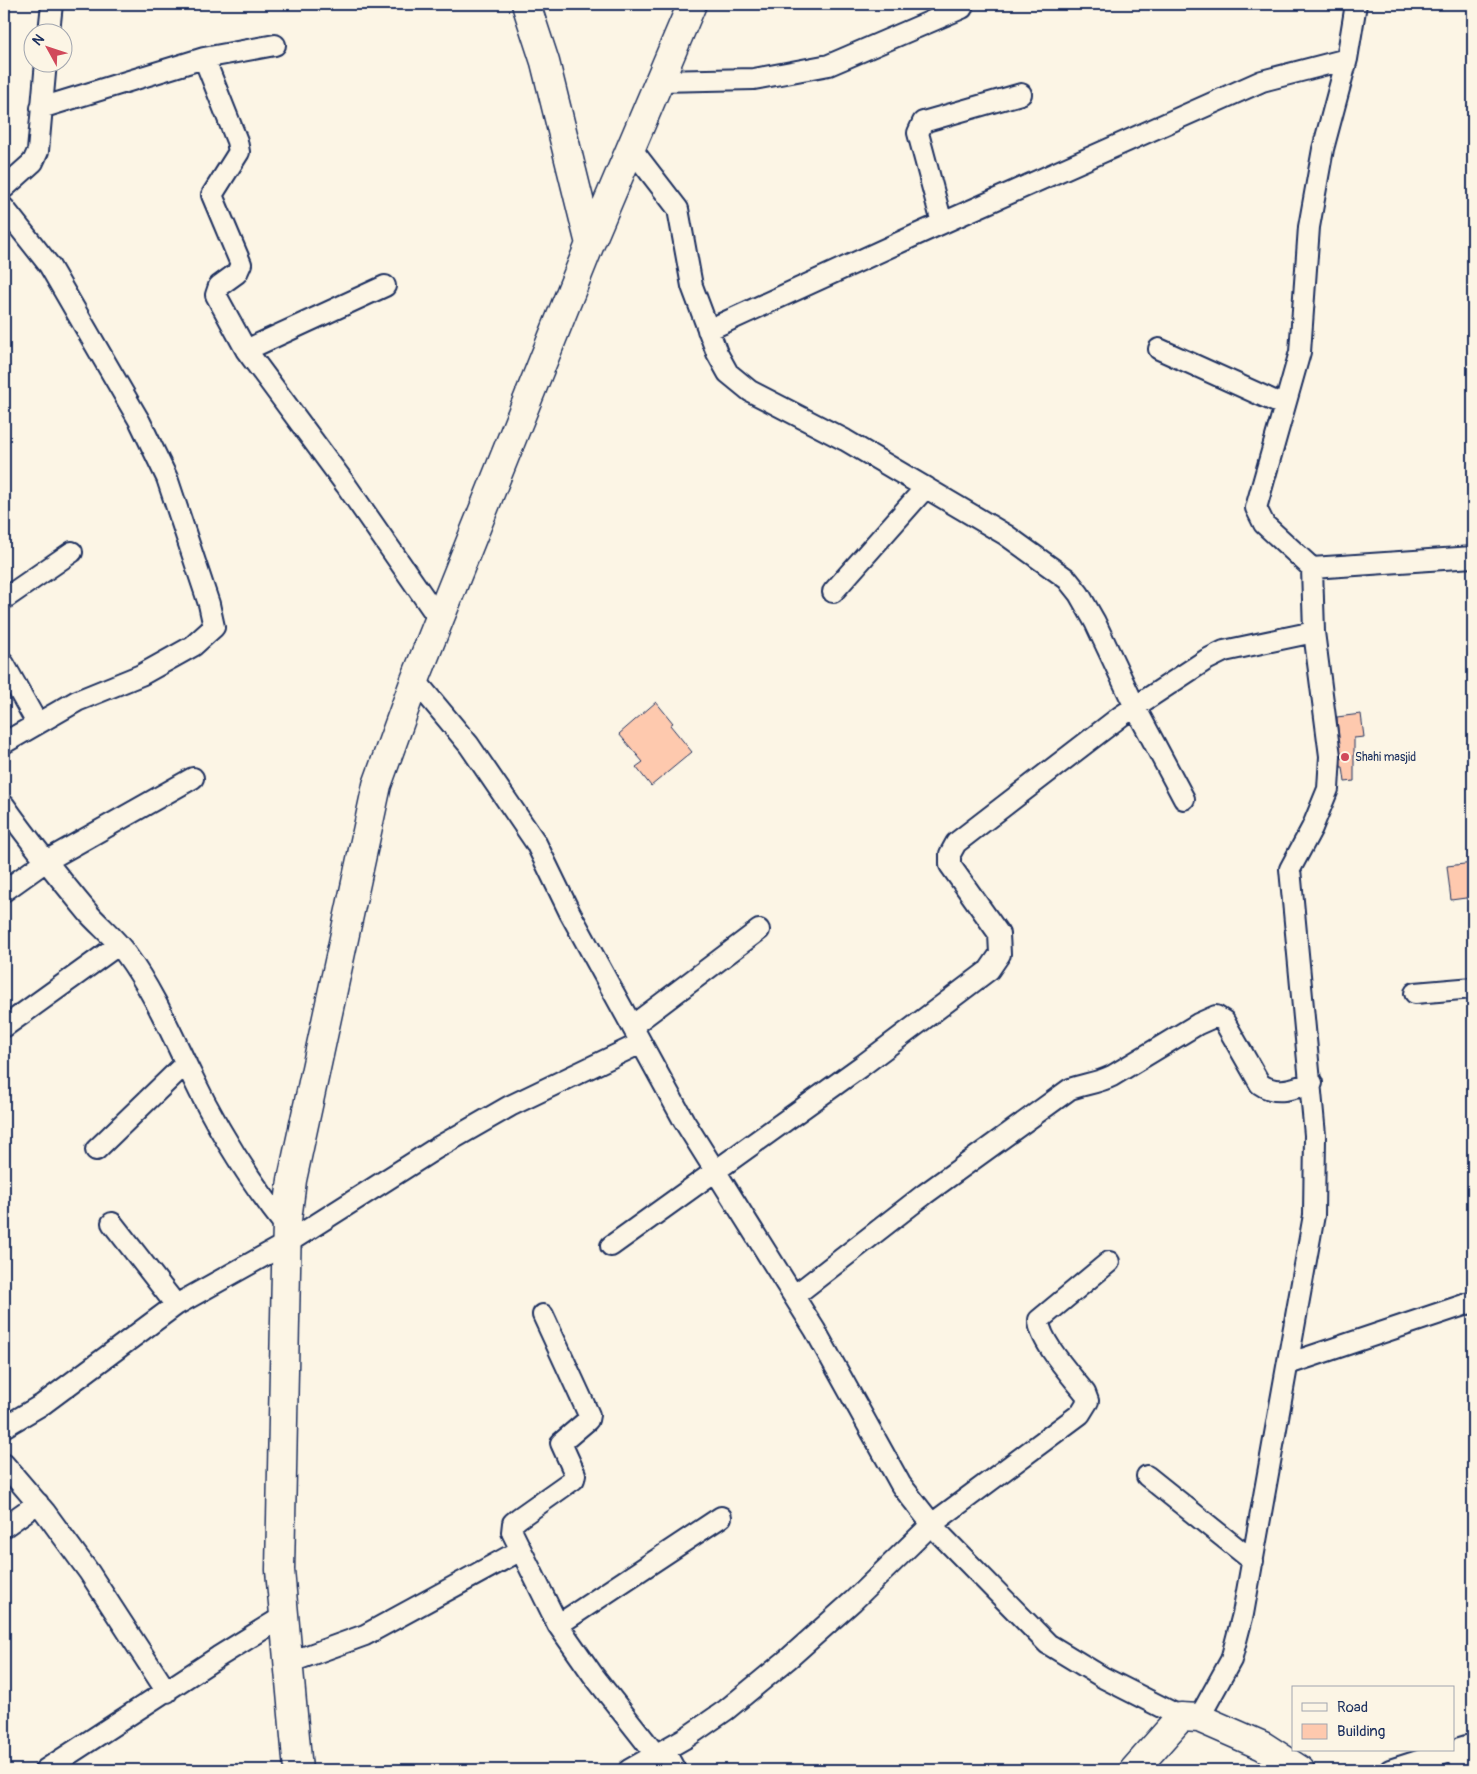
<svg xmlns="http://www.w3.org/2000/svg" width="1477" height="1774" viewBox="0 0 1477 1774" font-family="Pangolin,sans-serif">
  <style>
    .building { fill: #fec9ae; stroke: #1b2f5e }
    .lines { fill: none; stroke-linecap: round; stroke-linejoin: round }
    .street-casing { stroke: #1b2f5e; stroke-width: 24 }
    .secondary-casing { stroke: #1b2f5e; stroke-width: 31 }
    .street { stroke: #fcf5e5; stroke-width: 20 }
    .secondary { stroke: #fcf5e5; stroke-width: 28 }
    .poi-dot { fill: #d1495b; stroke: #fcf5e5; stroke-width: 2 }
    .labels { text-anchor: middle; stroke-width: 4; stroke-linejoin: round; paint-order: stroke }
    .poi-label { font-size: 12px; fill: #1b2f5e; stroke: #fcf5e5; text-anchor: start }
  </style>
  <rect width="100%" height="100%" fill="#fcf5e5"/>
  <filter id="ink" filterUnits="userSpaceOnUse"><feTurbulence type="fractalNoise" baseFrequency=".02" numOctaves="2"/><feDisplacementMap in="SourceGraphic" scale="10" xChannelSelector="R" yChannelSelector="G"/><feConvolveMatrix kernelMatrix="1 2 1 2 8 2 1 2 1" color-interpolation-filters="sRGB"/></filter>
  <g filter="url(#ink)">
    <path class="building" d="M656,702L673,723L670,725L692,752L651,786L636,767L643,762L619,734Z
      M1361,714L1364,737L1354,738V781L1345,782L1343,767H1341L1337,717Z
      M1473,863V897L1451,900L1447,866Z"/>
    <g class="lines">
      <defs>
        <path id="street" d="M49,32L52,4
          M204,58L237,141L239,152L212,195L241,264L237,273L219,286L216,295L246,350L346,485L439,619
          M659,81L754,79L829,65L962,8
          M41,108L204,58L275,45
          M631,148L678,209L692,286L717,353L728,373L750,391L845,440L1006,535L1067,579L1079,594L1095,622L1135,707L1184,799
          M4,188L33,162L38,151L46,62
          M4,208L49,265L140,422L167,478L209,604L214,627L193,646L141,675L77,701L4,743
          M942,223L918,133L923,122L1021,94
          M708,330L918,234L1262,81L1347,59
          M1159,349L1283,405
          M246,350L385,286
          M1312,568L1473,557
          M833,592L926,487
          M4,599L72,552
          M4,664L37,723
          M415,680L469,745L536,843L570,913L684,1121L815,1330L901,1485L938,1532L1048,1644L1104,1678L1181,1717
          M4,805C31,843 60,879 90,915C102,928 117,940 126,954C153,991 171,1033 191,1074C217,1129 249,1180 287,1228
          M4,891L46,861L193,778
          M1415,993L1473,988
          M632,1026L759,930
          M4,1027L118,945
          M96,1150L186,1063
          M112,1223L176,1305
          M611,1246L863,1065L989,970L1000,954L999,934L950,865V854L956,843L1121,716L1206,660L1224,651L1314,632
          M794,1296L925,1194L1070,1089C1084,1084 1098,1083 1112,1076L1198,1024L1216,1016L1224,1021L1260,1084C1277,1096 1294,1088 1312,1083
          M543,1315L589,1415L588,1420L561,1443L575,1474L574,1479L519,1518L513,1523L512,1532L558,1625L593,1675L656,1755
          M1288,1364L1473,1302
          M4,1427L43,1404L176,1305L287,1243L435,1149L510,1106L641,1043
          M4,1464L45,1512L89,1572L167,1692
          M1147,1476L1253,1561
          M4,1527L38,1503
          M558,1625L721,1517
          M288,1663L365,1635L521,1550
          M1199,1718L1231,1660L1243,1614L1314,1215L1315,1135L1290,869L1312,828L1328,789L1330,756L1314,632L1312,568L1264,524L1256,508L1300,352L1309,227L1323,149L1347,59L1356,4
          M664,1750L675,1770
          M1453,1750L1473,1744
          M1455,1750L1466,1770
          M45,1770L218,1657L284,1616
          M629,1770L687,1737L726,1710L788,1659L853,1601L932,1524L1080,1414L1088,1401L1085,1393C1072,1376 1039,1341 1039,1320L1109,1262
          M1390,1770L1453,1750"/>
        <path id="secondary" d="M526,4L545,62L590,244
          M298,1770L280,1570L287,1220L292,1180L377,785L415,680L590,244L692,4
          M1134,1770L1181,1717L1199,1718L1263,1746L1300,1770"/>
      </defs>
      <use href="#street" class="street-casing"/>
      <use href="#secondary" class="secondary-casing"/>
      <use href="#street" class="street"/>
      <use href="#secondary" class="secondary"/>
    </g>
  </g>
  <circle class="poi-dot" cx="1345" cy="757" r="5"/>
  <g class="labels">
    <g class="poi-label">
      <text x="1355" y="761">Shahi masjid</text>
    </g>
  </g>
  <rect width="1477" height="1774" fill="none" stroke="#fcf5e5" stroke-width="20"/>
  <rect x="10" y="10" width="1457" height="1754" fill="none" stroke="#1b2f5e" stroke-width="2" filter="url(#ink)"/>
  <rect x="1292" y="1686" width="162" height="65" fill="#fcf5e5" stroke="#a2a6af"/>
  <rect x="1302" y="1703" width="25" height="8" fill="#fcf5e5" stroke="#a2a6af"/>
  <text x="1337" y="1712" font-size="15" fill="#1b2f5e">Road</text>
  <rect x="1302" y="1724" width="25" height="15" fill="#fec9ae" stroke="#a2a6af"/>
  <text x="1337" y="1736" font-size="15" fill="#1b2f5e">Building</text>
  <g transform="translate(48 48) rotate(310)"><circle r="24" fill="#fcf5e5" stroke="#a2a6af"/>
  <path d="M0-4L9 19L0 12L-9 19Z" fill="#d1495b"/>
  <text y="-8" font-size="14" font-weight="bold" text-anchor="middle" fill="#1b2f5e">N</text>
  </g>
</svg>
